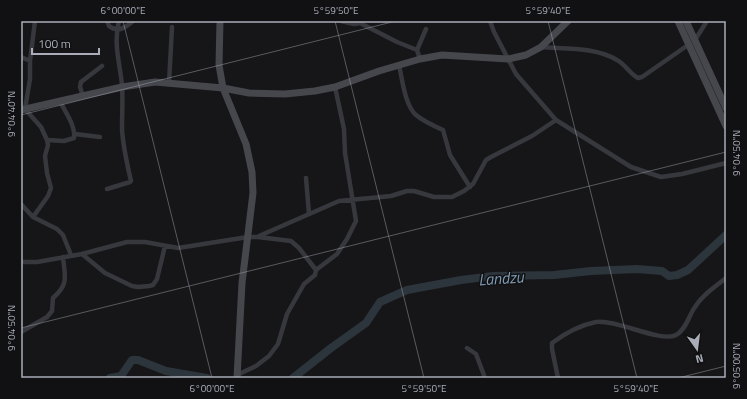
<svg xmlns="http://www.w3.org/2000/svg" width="747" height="399" viewBox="0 0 747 399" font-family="'Titillium Web',sans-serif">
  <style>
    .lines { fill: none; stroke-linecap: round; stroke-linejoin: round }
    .river { stroke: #2c353c; stroke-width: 8 }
    .street { stroke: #37383d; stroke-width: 4.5 }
    .secondary { stroke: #45474d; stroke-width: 7 }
    .ticks { fill: none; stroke: #a8adb8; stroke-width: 1; stroke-opacity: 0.45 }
    .labels { text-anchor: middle; stroke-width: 3; stroke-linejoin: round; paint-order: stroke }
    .water-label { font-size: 16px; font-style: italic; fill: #7f9bb3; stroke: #111113 }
    .neatline { fill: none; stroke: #a8adb8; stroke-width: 1.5 }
    .ticks-label { font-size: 10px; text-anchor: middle; fill: #a8adb8 }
  </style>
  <rect width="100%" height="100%" fill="#161618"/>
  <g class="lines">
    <path class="river" d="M110,378L121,376L132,360H138L166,371L207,378
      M293,378L331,348L366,323L380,302L407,290L461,280L493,276L554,275L591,271L637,269L662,271L669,276L677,275L688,270L726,235"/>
    <path class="street" d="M107,21L109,26C118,33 125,28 133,21
      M341,21L354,24L360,23L397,42L417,50
      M490,21L494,32L516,74L556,120L631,167L661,177L682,174L726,163
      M695,40L707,21
      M541,47C566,49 596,47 617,60C625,64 630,74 638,78L642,77L688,45
      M21,57L30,61
      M420,59L417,50L426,29
      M399,65C402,78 405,106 416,115C423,121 434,126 443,130L450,155L470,187
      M169,83L172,27
      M83,96L80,87L81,82L102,66
      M75,134L100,137
      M47,140L64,141L74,138C76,126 65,112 60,101
      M306,178L309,214
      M107,189L130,182L131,181C127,164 123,146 122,129C122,114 123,100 122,85C120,64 113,43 119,21
      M21,204L33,217L57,229L63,235L71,255
      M33,217L48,196L51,188L47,173L45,156L48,145L47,140L41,127L25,109L30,79V61L35,21
      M259,236L339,201L391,196L407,191H414L434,197H452L464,191L473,184L486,160L491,157L532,136L556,120
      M82,254L105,273L132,286L138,287L149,286L153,285L157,279L165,246
      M21,262H37L82,254L127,242H145L178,248L248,237H258L291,241L299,248L316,270L315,275L304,284L287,314L278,344L269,356L256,366L237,375
      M316,270L337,254L347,239L356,221L345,153L344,129L335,87
      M21,332L47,317L52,311L53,298C69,284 65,277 63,257
      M467,348L476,354L485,378
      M558,378L552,349V343C564,334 581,325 596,322C616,319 661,343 676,335C686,330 689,315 695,307C702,295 715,287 726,278"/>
    <path class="secondary" d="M220,21L219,65L223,88L246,144L252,172L253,193L242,283L237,378
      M678,21L726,126
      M686,21L726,108
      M21,110L122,87L155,82L223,88L249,93L285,94L315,91L335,87L379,71L420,59L442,55L508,59L526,55L541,47L568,21"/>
  </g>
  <path class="ticks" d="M123,21L212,378M335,21L424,378M548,21L637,378M21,115L396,21M21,328L726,152M678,378L726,366"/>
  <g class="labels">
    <g class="water-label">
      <text transform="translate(501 278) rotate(-4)" y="6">Landzu</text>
    </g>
  </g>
  <rect width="747" height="399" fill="none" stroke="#111113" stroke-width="44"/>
  <g transform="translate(697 349) rotate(166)" stroke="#111113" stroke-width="3" paint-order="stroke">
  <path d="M0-3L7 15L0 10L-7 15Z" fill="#a8adb8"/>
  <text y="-6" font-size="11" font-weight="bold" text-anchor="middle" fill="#a8adb8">N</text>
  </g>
  <path d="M32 48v6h67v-6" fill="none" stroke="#a8adb8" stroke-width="2"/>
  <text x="38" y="48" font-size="12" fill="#a8adb8" stroke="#111113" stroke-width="3" paint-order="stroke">100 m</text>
  <rect x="22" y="22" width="703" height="355" class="neatline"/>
  <g class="ticks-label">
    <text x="123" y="14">6°00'00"E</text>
    <text x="336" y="14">5°59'50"E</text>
    <text x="548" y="14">5°59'40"E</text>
    <text transform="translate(11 114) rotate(-90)" y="4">9°04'40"N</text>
    <text transform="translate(736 153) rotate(-90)" y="4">9°04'50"N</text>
    <text transform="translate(11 328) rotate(-90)" y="4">9°04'50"N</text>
    <text transform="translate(736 366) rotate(-90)" y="4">9°05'00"N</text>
    <text x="212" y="392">6°00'00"E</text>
    <text x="424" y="392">5°59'50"E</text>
    <text x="636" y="392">5°59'40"E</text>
  </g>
</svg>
